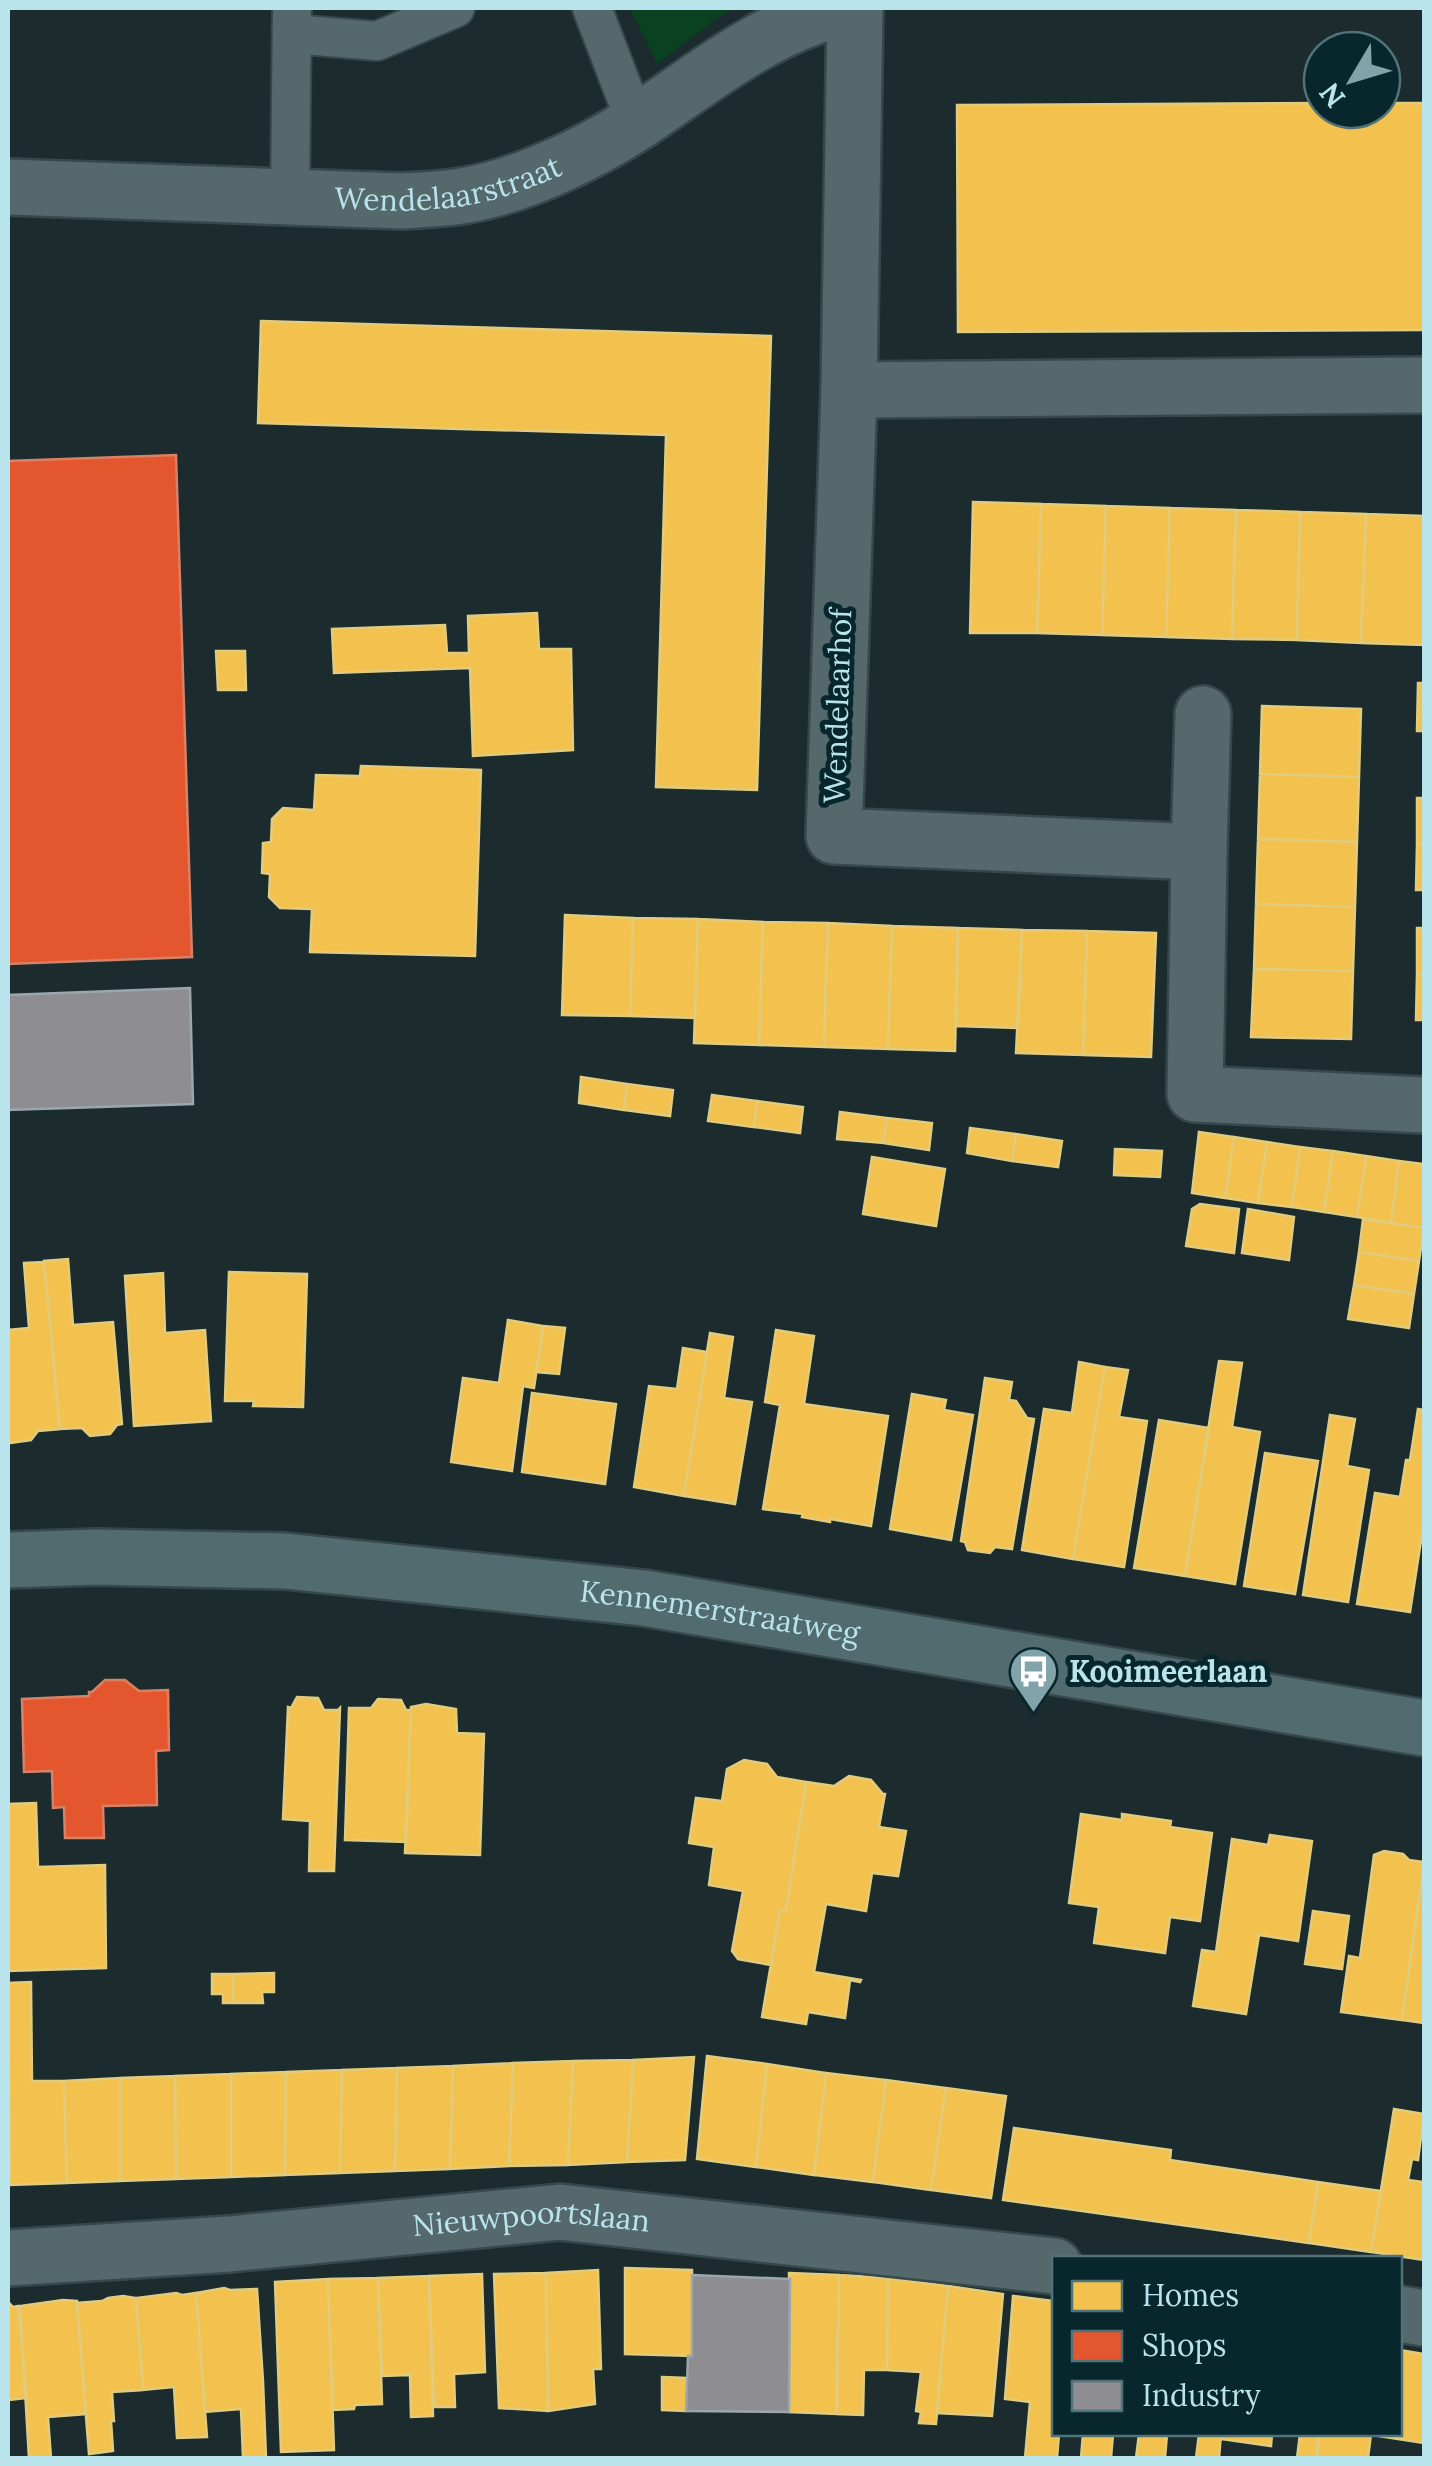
<svg xmlns="http://www.w3.org/2000/svg" width="1432" height="2466" viewBox="0 0 1432 2466" font-family="Lora,serif">
  <style>
    .green { fill: #0a4121 }
    .homes { fill: #f2c14e; stroke: #e1cc7d; stroke-width: 2.5 }
    .shops { fill: #e4572e; stroke: #d78167; stroke-width: 2.5 }
    .industry { fill: #8d8d92; stroke: #9aa7ad; stroke-width: 2.5 }
    .lines { fill: none; stroke-linecap: round; stroke-linejoin: round }
    .service-casing { stroke: #36484b; stroke-width: 42 }
    .minor-casing { stroke: #36484b; stroke-width: 60 }
    .secondary-casing { stroke: #36484b; stroke-width: 60 }
    .service { stroke: #55686c; stroke-width: 38 }
    .minor { stroke: #55686c; stroke-width: 55 }
    .secondary { stroke: #526b6f; stroke-width: 55 }
    .labels { text-anchor: middle; stroke-width: 10; stroke-linejoin: round; paint-order: stroke }
    .street-label { font-size: 30px; fill: #b9e4ec; stroke: #08272c }
    .poi-label { font-size: 30px; font-weight: bold; fill: #b9e4ec; stroke: #08272c; text-anchor: start }
  </style>
  <rect width="100%" height="100%" fill="#1b2b2e"/>
  <path class="green" d="M630,8H736L720,16L657,64Z"/>
  <path class="homes" d="M1322,103V110H1382V103H1424V330L958,332L957,105Z
    M261,321L771,336L757,790L656,787L666,435L258,423Z
    M973,502L1041,504L1037,633H970Z
    M1041,504L1106,506L1102,635L1037,633Z
    M1106,506L1170,508L1166,637L1102,635Z
    M1170,508L1236,510L1232,639L1166,637Z
    M1236,510L1300,512L1297,640L1232,639Z
    M1300,512L1366,514L1361,643L1297,640Z
    M1366,514L1424,516V645L1361,643Z
    M537,613L539,649H571L573,750L473,756L470,668L334,673L332,629L445,625L447,653H469L468,616Z
    M216,651H245L246,690H218Z
    M1418,683H1424V731H1417Z
    M1262,706L1361,709L1359,777L1260,774Z
    M361,766L481,770L475,956L310,952L312,909L280,908L269,897L270,874L262,873L263,843L271,842L272,819L283,808L314,810L316,775L360,776Z
    M1260,774L1359,777L1357,842L1258,839Z
    M1417,798H1424V844H1417Z
    M1258,839L1357,842L1355,907L1256,904Z
    M1417,844H1424V890H1416Z
    M1256,904L1355,907L1353,971L1254,969Z
    M565,915L633,918L630,1016L562,1015Z
    M633,918L698,919L695,1018L630,1016Z
    M698,919L763,922L759,1045L694,1043Z
    M763,922L828,923L824,1047L759,1045Z
    M828,923L892,926L888,1049L824,1047Z
    M892,926L958,928L955,1051L888,1049Z
    M958,928L1022,930L1018,1028L956,1026Z
    M1417,928H1424V974H1417Z
    M1022,930L1087,931L1083,1055L1016,1053Z
    M1087,931L1156,933L1151,1057L1083,1055Z
    M1254,969L1353,971L1351,1039L1251,1037Z
    M1417,974H1424V1020H1416Z
    M581,1077L627,1084L624,1110L579,1103Z
    M627,1084L673,1090L670,1116L624,1110Z
    M712,1095L757,1101L754,1127L708,1121Z
    M757,1101L803,1107L800,1133L754,1127Z
    M840,1112L887,1118L883,1143L837,1139Z
    M887,1118L932,1123L929,1150L883,1143Z
    M970,1128L1016,1134L1012,1161L967,1153Z
    M1199,1132L1234,1137L1225,1198L1192,1193Z
    M1016,1134L1062,1141L1058,1167L1012,1161Z
    M1234,1137L1267,1142L1258,1203L1225,1198Z
    M1267,1142L1300,1147L1292,1207L1258,1203Z
    M1300,1147L1333,1151L1324,1212L1292,1207Z
    M1115,1149L1162,1151L1160,1177L1114,1175Z
    M1333,1151L1366,1156L1357,1217L1324,1212Z
    M1366,1156L1399,1161L1391,1223L1357,1217Z
    M872,1157L945,1169L936,1226L863,1214Z
    M1399,1161L1424,1164V1228L1391,1223Z
    M1200,1204L1239,1209L1234,1253L1186,1246L1192,1209Z
    M1248,1209L1294,1217L1289,1260L1242,1253Z
    M1363,1219L1424,1228L1419,1261L1359,1252Z
    M1359,1252L1419,1261L1414,1294L1354,1285Z
    M68,1259L73,1325L113,1322L122,1424L117,1425L110,1434L90,1436L82,1428L60,1429L44,1261Z
    M44,1262L60,1429L38,1431L31,1440L11,1443L8,1439V1330L29,1328L24,1263Z
    M229,1272L307,1274L303,1407L253,1406L254,1401H225Z
    M163,1273L165,1333L205,1330L211,1421L134,1426L125,1276Z
    M1354,1285L1414,1294L1409,1328L1348,1319Z
    M508,1320L543,1326L534,1388L523,1386L512,1471L451,1462L463,1378L499,1383Z
    M543,1326L565,1328L559,1374L536,1372Z
    M776,1330L814,1336L804,1404L888,1416L871,1526L830,1519V1522L802,1517L803,1514L763,1509L780,1405L765,1402Z
    M710,1333L733,1337L724,1398L752,1402L735,1504L684,1496Z
    M683,1348L707,1352L684,1496L634,1487L649,1386L677,1389Z
    M1219,1361L1242,1363L1232,1427L1260,1432L1235,1584L1185,1576Z
    M1079,1362L1105,1367L1073,1559L1022,1550L1044,1409L1072,1413Z
    M1105,1367L1128,1370L1119,1417L1147,1421L1124,1567L1073,1559Z
    M985,1378L1012,1382L1009,1400L1016,1401L1027,1418L1034,1419L1012,1549L995,1547L990,1553L968,1550L965,1542L961,1541Z
    M532,1393L616,1404L605,1484L522,1472Z
    M912,1394L946,1400L944,1410L973,1415L951,1540L890,1529Z
    M1418,1409L1424,1410V1521L1410,1612L1357,1604L1375,1493L1400,1497L1406,1460H1410Z
    M1330,1415L1355,1419L1347,1466L1369,1470L1348,1602L1303,1595Z
    M1159,1420L1209,1428L1185,1576L1134,1568Z
    M1265,1453L1318,1461L1295,1594L1244,1586Z
    M297,1697L318,1698L324,1710H338L340,1708L334,1871H309L310,1821L283,1819L288,1707L291,1708Z
    M378,1699L401,1700L406,1710H411L406,1842L345,1840L349,1708H371Z
    M426,1704L456,1709L457,1733L484,1734L480,1855L405,1853L411,1710V1707Z
    M744,1760L767,1764L777,1777L806,1782L786,1911L780,1910L771,1965L738,1959L732,1951L743,1891L709,1885L714,1847L689,1843L696,1798L722,1801L727,1769Z
    M849,1776L871,1780L883,1794H885L879,1827L906,1831L898,1876L872,1873L866,1911L826,1904L814,1972L861,1980L860,1982L850,1980L845,2018L808,2012L806,2024L762,2017L780,1910L786,1911L806,1782L834,1786Z
    M36,1803L38,1867L105,1865L106,1968L8,1971V1804Z
    M1081,1814L1122,1820V1814L1171,1821L1170,1827L1212,1833L1200,1921L1170,1917L1165,1953L1094,1943L1099,1907L1069,1903Z
    M1270,1835L1312,1841L1298,1941L1259,1935L1246,2014L1193,2006L1202,1950L1216,1952L1232,1839L1268,1845Z
    M1384,1851L1403,1854L1409,1860L1424,1862L1402,2020L1341,2012L1349,1956L1360,1958L1374,1855Z
    M1424,1865V2023L1402,2020Z
    M1313,1911L1349,1916L1342,1969L1305,1964Z
    M274,1973V1992H262L263,2003H233L234,1974Z
    M212,1974H234L233,2003H223V1994H212Z
    M31,1982L32,2081H64L67,2183L10,2185L8,1983Z
    M707,2056L767,2064L756,2167L697,2159Z
    M694,2057L685,2160L627,2162L633,2060Z
    M633,2060L627,2162L568,2165L573,2061Z
    M573,2061L568,2165L509,2166L513,2063Z
    M513,2063L509,2166L450,2169L453,2066Z
    M767,2064L826,2073L814,2175L756,2167Z
    M453,2066L450,2169L395,2171L397,2068Z
    M397,2068L395,2171L340,2173L342,2070Z
    M342,2070L340,2173L285,2175L286,2072Z
    M286,2072L285,2175L231,2177V2074Z
    M826,2073L886,2080L873,2182L814,2175Z
    M231,2074V2177L176,2179L175,2076Z
    M175,2076L176,2179L120,2181V2078Z
    M120,2078V2181L67,2183L64,2081Z
    M886,2080L946,2088L931,2190L873,2182Z
    M946,2088L1006,2096L991,2198L931,2190Z
    M1394,2109L1424,2114L1418,2160L1412,2159L1408,2180L1424,2182V2260L1371,2252Z
    M1014,2128L1171,2150L1170,2160L1318,2182L1309,2243L1003,2200Z
    M1318,2182L1381,2191L1371,2252L1309,2243Z
    M625,2268L692,2270V2356L625,2354Z
    M598,2270L601,2369H593L595,2404L548,2411L546,2273Z
    M546,2273L548,2411L499,2408L494,2274Z
    M789,2273L839,2275L837,2414L789,2412Z
    M482,2274L485,2372L454,2374L455,2407H434L429,2276Z
    M839,2275L888,2278L887,2370H864L863,2415L836,2414Z
    M429,2276L433,2416L411,2417L410,2375L382,2376L378,2278Z
    M378,2278L382,2404L355,2405L354,2409L333,2410L328,2279Z
    M888,2278L948,2286L936,2424L919,2423L921,2412L916,2411L921,2372L887,2370Z
    M328,2279L334,2450L281,2452L275,2282Z
    M948,2286L1003,2294L992,2416L937,2413Z
    M224,2288L230,2290L257,2289L263,2381L266,2458H243L241,2409L205,2412L196,2293Z
    M176,2293L182,2295L196,2293L207,2437L177,2438L174,2387L143,2390L136,2298Z
    M123,2296L136,2298L143,2390L112,2392L114,2421H111L113,2451L89,2454L77,2303L102,2301L108,2298Z
    M1013,2296L1054,2301V2434H1059L1057,2458H1025L1030,2402L1005,2399Z
    M63,2300L77,2301L86,2414L48,2417L51,2458H29L20,2306Z
    M8,2302L13,2307L18,2306L27,2398L8,2400Z
    M1400,2350L1424,2354V2443L1378,2436V2434H1400Z
    M662,2377L687,2378L686,2411L662,2410Z
    M1083,2434H1113L1111,2458H1081Z
    M1139,2434H1167L1165,2458H1136Z
    M1199,2434H1221L1219,2458H1196Z
    M1221,2434H1272L1271,2446L1221,2439Z
    M1300,2434H1319L1316,2458H1297Z
    M1320,2434H1371L1368,2458H1317Z"/>
  <path class="shops" d="M176,455L192,957L8,964V461Z
    M105,1680H125L139,1691L168,1690L169,1750L156,1751L157,1805L103,1806L104,1838H65L64,1807L53,1808L52,1771L24,1772L22,1699L89,1696V1692H92Z"/>
  <path class="industry" d="M190,988L193,1104L8,1110V995Z
    M692,2275L790,2279L789,2412L686,2411L688,2356H692Z"/>
  <g class="lines">
    <defs>
      <path id="service" d="M592,8L636,123
        M292,34L377,41L455,8
        M290,198L292,8"/>
      <g id="minor">
        <path d="M855,8L849,390L834,836L1199,852L1203,714"/>
        <path id="s1" d="M8,187L402,201C420,200 438,199 455,197C516,189 587,155 638,122C704,78 764,27 843,8"/>
        <path d="M849,390L1424,385"/>
        <path d="M1199,852L1195,1094L1424,1105"/>
        <path id="s2" d="M8,2258L230,2244L560,2212L1054,2266"/>
        <path d="M1400,2314L1424,2318"/>
      </g>
      <g id="secondary">
        <path id="s3" d="M8,1560L96,1557L285,1561L644,1598L1424,1728"/>
      </g>
    </defs>
    <use href="#service" class="service-casing"/>
    <use href="#minor" class="minor-casing"/>
    <use href="#secondary" class="secondary-casing"/>
    <use href="#service" class="service"/>
    <use href="#minor" class="minor"/>
    <use href="#secondary" class="secondary"/>
  </g>
  <defs>
    <symbol id="bus-pin" viewBox="-11 -11 22 30"><path d="M0 17L-7.5 6A9.5 9.5 0 1 1 7.5 6Z" fill="#82a3aa" stroke="#08272c"/><path d="M-5-6H5V4H4V6H2V4H-2V6H-4V4H-5ZM-3.5-4V0h7V-4ZM-3.5 1.2v1.5H-2V1.2ZM2 1.2v1.5H3.5V1.2Z" fill="#fff"/></symbol>
  </defs>
  <g fill-rule="evenodd">
    <use href="#bus-pin" x="1006" y="1644" width="55" height="75"/>
  </g>
  <g class="labels">
    <g class="street-label">
      <text dy="10" stroke="none"><textPath href="#s1" startOffset="442">Wendelaarstraat</textPath></text>
      <text transform="translate(838 706) rotate(-88)" y="10">Wendelaarhof</text>
      <text dy="10" stroke="none"><textPath href="#s3" startOffset="715">Kennemerstraatweg</textPath></text>
      <text dy="10" stroke="none"><textPath href="#s2" startOffset="525">Nieuwpoortslaan</textPath></text>
    </g>
    <g class="poi-label">
      <text x="1069" y="1682">Kooimeerlaan</text>
    </g>
  </g>
  <rect width="1432" height="2466" fill="none" stroke="#b9e4ec" stroke-width="20"/>
  <rect x="1052" y="2256" width="350" height="180" fill="#08272c" stroke="#4f7379" stroke-width="2.5"/>
  <rect x="1072" y="2281" width="50" height="30" fill="#f2c14e" stroke="#4f7379" stroke-width="2.5"/>
  <text x="1142" y="2306" font-size="30" fill="#b9e4ec">Homes</text>
  <rect x="1072" y="2331" width="50" height="30" fill="#e4572e" stroke="#4f7379" stroke-width="2.5"/>
  <text x="1142" y="2356" font-size="30" fill="#b9e4ec">Shops</text>
  <rect x="1072" y="2381" width="50" height="30" fill="#8d8d92" stroke="#4f7379" stroke-width="2.5"/>
  <text x="1142" y="2406" font-size="30" fill="#b9e4ec">Industry</text>
  <g transform="translate(1352 80) rotate(232)"><circle r="48" fill="#08272c" stroke="#4f7379" stroke-width="2.5"/>
  <path d="M0-8L18 38L0 25L-18 38Z" fill="#82a3aa"/>
  <text y="-15" font-size="28" font-weight="bold" text-anchor="middle" fill="#b9e4ec">N</text>
  </g>
</svg>
